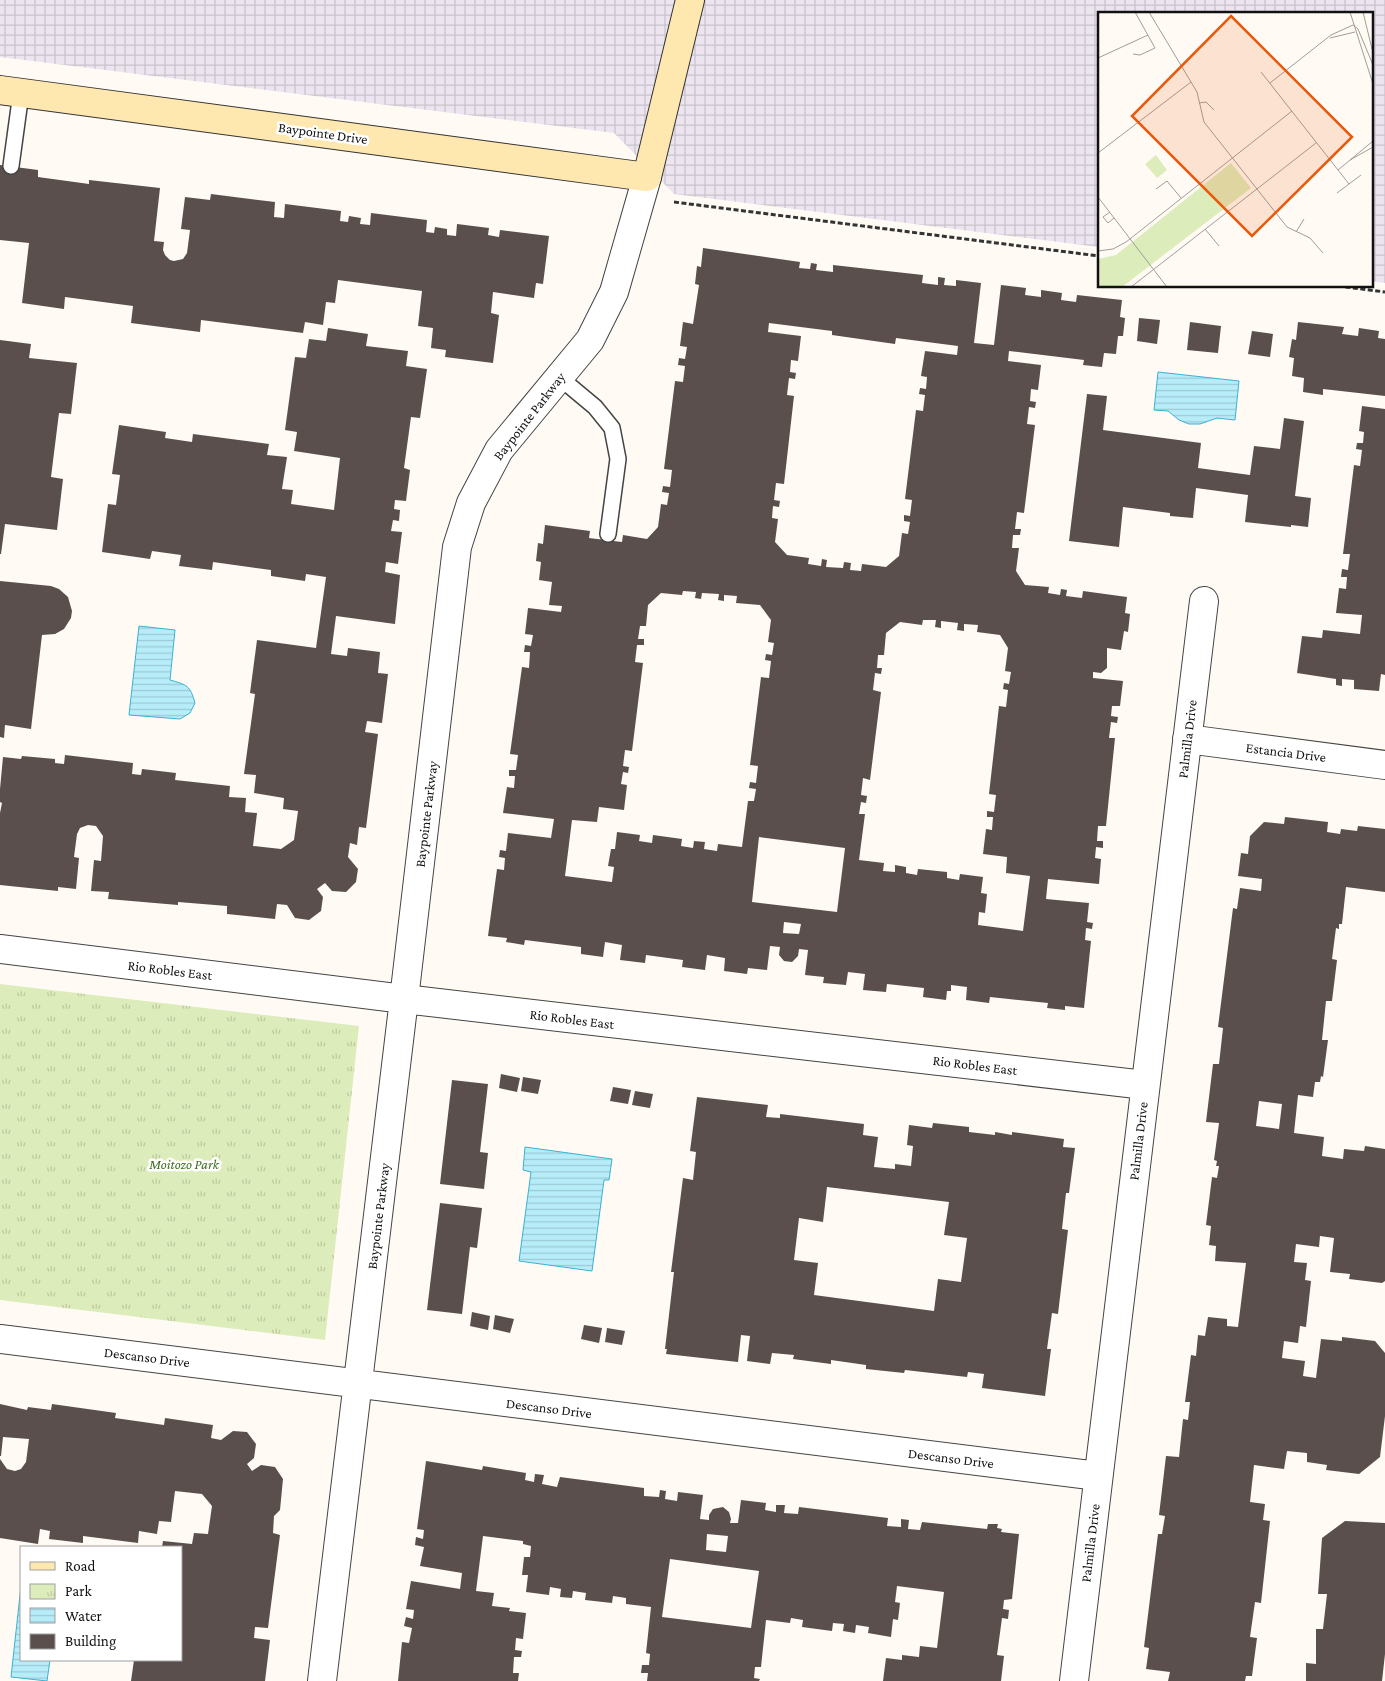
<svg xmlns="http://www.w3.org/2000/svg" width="1385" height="1681" viewBox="0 0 1385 1681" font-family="'Crimson Pro',serif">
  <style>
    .industrial { fill: url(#industrial-grid) }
    .park { fill: url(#park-tufts) }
    .water { fill: url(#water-rules); stroke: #3bb1d3 }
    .building { fill: #5a4f4c; fill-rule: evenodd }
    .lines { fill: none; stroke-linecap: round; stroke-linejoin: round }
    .lane-casing { stroke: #444; stroke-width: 18 }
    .street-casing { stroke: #444; stroke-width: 30 }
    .secondary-casing { stroke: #333; stroke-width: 30 }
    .path { stroke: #333; stroke-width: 3; stroke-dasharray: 5 2.5; stroke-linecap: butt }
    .lane { stroke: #fff; stroke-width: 15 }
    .street { stroke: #fff; stroke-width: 28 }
    .secondary { stroke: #ffe8af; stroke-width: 28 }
    .labels { text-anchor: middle; stroke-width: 5; stroke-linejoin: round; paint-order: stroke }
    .street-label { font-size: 14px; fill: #111; stroke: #fff }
    .park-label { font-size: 14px; font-style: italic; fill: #3b6c1d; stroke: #fff }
    .inset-road { fill: none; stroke: #a09d99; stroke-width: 1 }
    .view { fill: #e8590c; fill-opacity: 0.15; stroke: #e8590c; stroke-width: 2.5 }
    .inset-edge { fill: none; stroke: #111; stroke-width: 2.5 }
  </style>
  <defs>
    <pattern id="industrial-grid" width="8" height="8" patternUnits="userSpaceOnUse" patternTransform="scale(1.25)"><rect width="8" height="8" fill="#ece5ef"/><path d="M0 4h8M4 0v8" fill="none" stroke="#c9c3cc"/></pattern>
    <pattern id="park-tufts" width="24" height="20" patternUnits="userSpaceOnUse" patternTransform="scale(1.25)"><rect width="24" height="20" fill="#ddecbb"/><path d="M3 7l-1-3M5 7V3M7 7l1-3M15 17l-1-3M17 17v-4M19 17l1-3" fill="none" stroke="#bdc9a0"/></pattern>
    <pattern id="water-rules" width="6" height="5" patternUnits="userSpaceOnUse" patternTransform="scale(1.25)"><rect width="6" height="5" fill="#b7ecf9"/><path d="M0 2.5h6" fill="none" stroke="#9cc9d4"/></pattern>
  </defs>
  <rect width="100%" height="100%" fill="#fffbf4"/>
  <path class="industrial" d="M0,0H1385V283L1371,281V14H1099V247L674,194L614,133L0,57Z"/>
  <path class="park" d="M0,984L359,1026L325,1340L0,1300Z"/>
  <path class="water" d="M1158,372L1239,381L1235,420L1217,418L1200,424H1189L1179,420L1168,411L1154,410Z
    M139,626L175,630L170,680C187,685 190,685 195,703L190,713L180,719L129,715Z
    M525,1147L612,1159L609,1180H604L592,1271L519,1261L531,1172L523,1170Z
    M21,1586V1660H50L47,1681L11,1677Z"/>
  <path class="building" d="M0,165L38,170V177L89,184V180L160,188L154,241L164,242L163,250L165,255L170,260L174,261L183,259L187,253L190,230L181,229L185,197L210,200L211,194L275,202L274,217L284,218L285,204L341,211L340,221L348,222L349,216L361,218L360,224L370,225L371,213L427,220L426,232L434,233L435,227L447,229V235L456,236L457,224L489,228L488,235L499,237L500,230L549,236L543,284L536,283L534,298L493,292L491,313L499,315L493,363L445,357L446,350L431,348L433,328L418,326L422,291L338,280L335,303L326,302L323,325L305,322L303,333L201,320L200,332L131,323L133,306L65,297L64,309L22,303L29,243L0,240Z
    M703,248L800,262L799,268L810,269L811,263L817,264L816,270L833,272V265L923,275L922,283L938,285V277L945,278L944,285L956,286V280L981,283L974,343L994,345L1001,285L1026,288L1025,295L1041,297V290L1062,293L1061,300L1076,302L1077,295L1122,300L1120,317L1125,318L1123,336H1118L1116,354L1104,353L1102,367L1083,365L1084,360L1009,351L1008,361L1041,365L1038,390L1031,389L1030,401L1036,402L1035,408L1029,407L1027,424L1035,425L1024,513L1017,512L1015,529H1021L1020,535H1013L1012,548H1019L1016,571L1025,585L1049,587L1048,593L1060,595L1061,589L1067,590L1066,596L1082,598L1083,591L1127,597L1125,613L1130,614L1128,632L1124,631L1121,650L1107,648V668L1101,673L1093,672V678L1123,681L1120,706H1112L1111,716L1118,717L1117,723L1111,722L1109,738H1115L1106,826H1098L1097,841H1103V848L1096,847L1095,858L1101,859L1099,884L1048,879L1046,899L1089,903L1087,922L1093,923L1092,929L1086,928L1085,940L1091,941L1084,1008L1065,1006V1010L1047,1008L1048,1003L990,997L989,1003L966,1000L967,987L951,985V991H947L946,1000L923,997L924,988L887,984L886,992L863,990L865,974L848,972L846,985L823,983L824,977L805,975L808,950L799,949L798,956L792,962L784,961L779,955L780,947L770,946L767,970L748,968L747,974L724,971L725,958L707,955L705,970L682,967L683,960L646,955L645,963L620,960L622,945L605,942L603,957L581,954V947L525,940L524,945L506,942L507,938L488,936L497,869L504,870L505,858L499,857L500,850L506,851L508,833L551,838L554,819L503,813L507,787L514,788L515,776H509V770H516L518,755L510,754L522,667L529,668L530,652H524L525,645L531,646L533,635L525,634L528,608L561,612L562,606L549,605L552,582L539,580L541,562L536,561L538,543L543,544L545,525L590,531L589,538L622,542L623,535L647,539L658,527L661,504L667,505L669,493L662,492L663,486L670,487L672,470L664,469L675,381L683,382L685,366L678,365L679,358L685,359L687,347L680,346L683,322L693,324L699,285L695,284L697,266L701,267ZM769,323L832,331V335L895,344L896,338L958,346L957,355L925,351L921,376L927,377L926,389L920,388L919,394L925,395L923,411L916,410L905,499L912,500L910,516L904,515V521L910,522L908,534L902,533L899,556L886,567L862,564L861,571L850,570L851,563L844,562L843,568L826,567L827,560L822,559L821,566L808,564L809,558L787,555L775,542L778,519L772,518L773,506L779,507L780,501L774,500L776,483L784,484L794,396L787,395L789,378L795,379L796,373L790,372L791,360L798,361L801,336L768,332ZM683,591L696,592L695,598L701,599L702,593L719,594L718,600L724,601V595L737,596L736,603L760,605L771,620L768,642L774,643L772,655L766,654L765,660L771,661L769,678L761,677L750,765L758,766L756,783L750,782L749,788L756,789L754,801H748L742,847L718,844L717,851L704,849L705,842L694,841L693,848L681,846L682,839L653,835L652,843L639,841L640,835L617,832L615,849H611L608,866L614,867L612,882L565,876L572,820L597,822L599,807L624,810L627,785L621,784L623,772L628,773L629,767L623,766L625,750L632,751L643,663L635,662L637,645H644V639H638L640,626H646L648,605L661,593L682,595ZM923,620H936L935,627L941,628V621L958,623L957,630L964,631V624L978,625L977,632L1000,635L1008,648L1005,671L1011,672L1009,684L1004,683L1003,689L1008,690L1006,707L999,706L989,794L996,795L994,812L987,811V817H993L992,830L986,829L983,854L1007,857L1006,873L1030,876L1023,931L978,925L979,912L985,913L987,894L981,893L983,877L960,874L959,880L947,878V872L918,869L917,875L906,873V867L895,865V872L883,871L884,863L859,860L865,814H859L861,802L866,803L867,796L861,795L863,778L870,780L881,692L873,690L875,673L881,674L882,668H877L878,655H884L886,633L900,622L922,625ZM759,837L845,848L837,912L752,902ZM784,922L801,924L799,934L783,933Z
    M1139,318L1160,320L1157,344L1137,341Z
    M1190,322L1221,326L1218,353L1187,350Z
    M1298,322L1344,327L1342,334L1358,336L1359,328L1379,331L1378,338L1385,339V396L1323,389V395L1303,392L1304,378L1292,376L1294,358L1289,357L1292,339L1296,340Z
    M328,328L368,334L366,346L408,351L406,366L427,369L420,418L411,417L404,468L410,470L406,501L395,500L394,509L400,510L399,521L393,520L391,531L402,532L398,564L386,562L385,572L400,575L395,624L336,616L331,654L347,656L348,648L380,652L378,673L388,674L382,723L367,721L365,732L378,734L366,828L359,827L357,845L350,843L348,857L358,869L356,882L346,892L332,891L325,883L317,889L323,897L321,911L309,920L295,918L287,905L277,904L275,919L227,914V906L178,902V905L108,899L109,892L91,891L94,860L101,861L103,836L96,826L88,825L80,828L77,834L74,857L79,858L76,889L58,887V891L0,885V813L2,803L0,802V789L3,757L21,759L22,756L55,759V763L64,764L65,755L133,763L132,774L141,775L142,769L176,773L175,780L230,786L229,797L246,798L245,812L257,813L253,846L281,849L294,840L298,811L283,809L284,798L254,793L256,775L244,774L255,694L250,693L257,640L316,648L326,577L306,574L305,581L271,576V570L213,562L212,570L179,566L181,555L152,551L150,559L102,552L108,504L116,505L120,475L112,474L119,425L166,432L165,438L192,442L193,434L269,444L267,455L287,457L282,489L293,490L291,504L334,510L340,458L294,451L297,432L285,430L295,357L306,358L309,339L326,341Z
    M1252,331L1273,334L1270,357L1248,354Z
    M0,340L31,344L29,358L77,363L71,414L59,413L51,477L63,479L57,530L5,524L1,554H0Z
    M1087,394L1107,396L1103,430L1201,443L1198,468L1250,475L1254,446L1280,449L1284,418L1304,421L1295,496L1311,498L1308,527L1291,525V527L1245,522L1248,495L1196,488L1193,518L1170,516V513L1123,507L1119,547L1069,541Z
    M1362,406L1385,409V675L1381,674L1379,691L1354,689V680L1342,679V686L1336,685V679L1297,673L1302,636L1322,638L1323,630L1360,634L1362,615L1336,613L1339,588L1346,589L1347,577H1341L1342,569L1348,570L1350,554H1343L1354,465L1360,466L1362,450L1356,449L1357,443H1363L1364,432L1359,431Z
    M0,581L51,586L59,589L68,597L72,611L71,618L64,629L55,634L42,635L31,729L5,725L4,738L0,737Z
    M1285,817L1328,822L1327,832L1340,834L1341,829L1357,831L1358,826L1385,829V892L1346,887L1342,924H1339V929L1336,928L1332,959L1337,960L1332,1001H1326L1322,1040H1328L1323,1077L1321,1076L1320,1082H1315L1313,1097L1298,1095L1294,1133L1324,1137L1322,1156L1343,1159L1344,1149L1364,1151L1365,1146L1385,1149V1281L1382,1283L1349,1279L1350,1274L1330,1272L1334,1238L1320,1236L1319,1247L1296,1244L1294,1262L1307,1263L1305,1280L1311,1281L1306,1327L1300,1326L1298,1343L1284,1341L1282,1358L1305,1361L1303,1376L1316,1378L1321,1339L1342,1341V1337L1375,1341L1385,1353V1416L1380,1457L1359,1474L1326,1470L1327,1465L1307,1462V1453L1287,1451L1284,1469L1254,1465L1250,1502L1265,1504L1263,1520L1270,1521L1261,1603L1255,1602L1250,1637L1257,1638L1252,1676H1246L1245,1681H1168L1170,1672L1146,1669L1149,1648L1144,1647L1158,1534H1162L1165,1516L1159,1515L1166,1456L1179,1457L1183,1419L1188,1420L1190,1402H1185L1191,1355L1196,1356L1198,1335L1205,1336L1208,1317L1227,1319V1326L1238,1327L1246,1263L1215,1261L1216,1246L1209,1245L1211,1226L1206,1225L1212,1177L1217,1178L1219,1166H1216L1217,1161L1214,1160L1219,1123L1206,1122L1213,1064H1219L1223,1028L1218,1027L1233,908L1237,909L1240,888L1261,891L1262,879L1238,876L1241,853L1248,854L1250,836L1264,822L1284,824ZM1259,1101L1282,1104L1279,1129L1256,1126Z
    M501,1074L520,1078L517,1092L499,1088Z
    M523,1077L541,1080L538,1094L521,1091Z
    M452,1080L488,1084L480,1152L488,1153L484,1189L440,1184Z
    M613,1087L631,1090L628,1104L610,1101Z
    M635,1091L653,1094L650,1108L632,1105Z
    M697,1097L768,1105L766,1117L780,1118V1114L864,1124L863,1135L878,1137L874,1167L895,1169V1164L911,1166L913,1146L907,1145L909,1125L932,1128L933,1123L969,1127V1132L995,1135V1132L1012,1135V1132L1064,1139L1063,1147L1075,1148L1069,1193H1066L1062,1229L1068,1230L1058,1314L1052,1313L1047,1349H1051L1045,1396L982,1388L984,1374L968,1372L967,1377L905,1370L904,1373L866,1369V1365L831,1360V1364L793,1359L794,1355L772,1353L770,1364L747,1361L750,1336L741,1335L738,1362L666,1354L667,1349H665L674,1272H671L683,1178L693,1180L696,1152L690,1151ZM827,1187L949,1202L944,1235L967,1238L961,1282L938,1279L934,1311L814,1295L818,1263L794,1260L799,1218L823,1222Z
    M440,1203L482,1208L477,1248L470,1247L462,1314L427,1310Z
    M472,1312L490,1316L488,1330L470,1326Z
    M495,1315L514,1319L510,1333L493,1329Z
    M584,1325L602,1328L599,1343L581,1339Z
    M607,1328L625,1331L622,1345L605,1342Z
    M0,1404L27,1410L28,1407L51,1410L52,1404L116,1413L115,1418L164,1425L165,1418L213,1425L211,1438L221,1440L233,1431L247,1432L256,1444L254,1458L247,1464L252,1471L261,1465L275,1467L283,1479L280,1510L274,1516L273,1533L280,1535L268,1628L255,1627L254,1638L270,1640L265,1681H131L134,1660H181V1547H162L163,1541L192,1544L194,1533L208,1534L212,1506L202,1494L175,1491L171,1522L159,1521L157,1534L139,1531L138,1543L83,1536V1543L49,1539L50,1531L40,1529L38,1544L0,1538V1459L7,1469L15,1471L21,1469L26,1462L29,1439L3,1437L1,1456H0Z
    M426,1461L482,1470L483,1466L526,1473L525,1480L534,1482L535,1474L544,1475L542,1484L557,1487L560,1477L644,1488V1496L659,1497L660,1490L666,1491L665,1499L677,1501L678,1492L703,1495L700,1519L709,1520V1515L713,1509L723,1507L729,1512L731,1519L730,1523H738L741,1500L766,1503L765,1510L776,1512V1505H785L784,1513L798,1514L799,1507L888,1518L887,1526L901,1527V1519L909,1520L908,1529L920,1530L922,1522L987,1529L988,1524H998L997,1528L1002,1529L1001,1532L1019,1534L1012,1599L1004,1600L1003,1609L1009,1610L1008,1619L1002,1618L997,1655L1004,1656L1001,1681H883L886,1658L902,1660V1655L919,1657L920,1646L937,1648L944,1592L897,1586L895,1602L900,1603L898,1620L893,1619L891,1637L868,1633L869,1627L856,1625L855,1633L843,1631L844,1624L833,1623L832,1631L802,1627L803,1620L791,1618L790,1623L766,1620L761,1667H755L754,1678L760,1679L759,1681H647L648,1673H641L642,1665H649L650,1654L646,1653L651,1607L626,1604V1598L613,1596L612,1603L585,1600L586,1593L573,1591L572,1598L560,1597L561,1589L550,1587L549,1595L526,1592L528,1575H522L524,1557H530L531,1546L523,1544V1541L483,1536L476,1591L494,1593L492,1606L510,1608L509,1611L526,1613L523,1639L516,1638L515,1650L522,1651L521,1657H514L513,1673H519L518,1681H398L402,1642L409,1643L412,1628L404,1626L406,1617L413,1619L414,1610L406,1609L411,1581L460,1589L462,1573L420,1566L424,1547L415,1545L416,1537L423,1539L424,1530L417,1529ZM707,1534L728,1536L726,1552L706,1550ZM670,1559L759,1571L751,1628L662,1617Z
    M1345,1521L1385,1523V1654L1382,1681H1306V1663L1316,1664V1629H1323L1327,1594H1318L1322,1538Z"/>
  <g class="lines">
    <defs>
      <path id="lane" d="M11,166L21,93
        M559,377L595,407L612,428L618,459L608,534"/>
      <path id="street" d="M1187,739L1385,765
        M0,949L404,999L1145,1085
        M0,1339L1098,1476
        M322,1681L404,999L457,547L471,503L499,450L590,340L614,292L647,177
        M1074,1681L1204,601"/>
      <path id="secondary" d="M0,90L647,177L690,0"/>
    </defs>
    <use href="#lane" class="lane-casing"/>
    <use href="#street" class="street-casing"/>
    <use href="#secondary" class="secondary-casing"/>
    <path class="path" d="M674,202L1099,256
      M1338,286L1385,292"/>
    <use href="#lane" class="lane"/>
    <use href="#street" class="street"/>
    <use href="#secondary" class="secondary"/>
  </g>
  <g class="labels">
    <g class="street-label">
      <text transform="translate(323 133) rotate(8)" y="5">Baypointe Drive</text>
      <text transform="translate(529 416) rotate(-52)" y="5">Baypointe Parkway</text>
      <text transform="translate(1187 739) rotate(-83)" y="5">Palmilla Drive</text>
      <text transform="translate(1286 752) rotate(7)" y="5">Estancia Drive</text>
      <text transform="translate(426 814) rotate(-83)" y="5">Baypointe Parkway</text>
      <text transform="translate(170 970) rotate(7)" y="5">Rio Robles East</text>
      <text transform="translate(572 1019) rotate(7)" y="5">Rio Robles East</text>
      <text transform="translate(975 1065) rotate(7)" y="5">Rio Robles East</text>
      <text transform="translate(1138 1141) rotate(-83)" y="5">Palmilla Drive</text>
      <text transform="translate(378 1216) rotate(-83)" y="5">Baypointe Parkway</text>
      <text transform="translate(147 1357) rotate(7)" y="5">Descanso Drive</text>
      <text transform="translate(549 1408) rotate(7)" y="5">Descanso Drive</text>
      <text transform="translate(951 1458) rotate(7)" y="5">Descanso Drive</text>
      <text transform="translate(1090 1543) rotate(-83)" y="5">Palmilla Drive</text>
    </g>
    <g class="park-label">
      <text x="184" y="1169">Moitozo Park</text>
    </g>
  </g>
  <g transform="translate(1098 12)">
    <rect width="275" height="275" fill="#fffbf4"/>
    <path d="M58,143L69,158L59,166L47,152Z" fill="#ddecbb"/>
    <path d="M133,151L153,176L24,275H0V247L18,243Z" fill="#ddecbb"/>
    <path class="inset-road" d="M51,0L99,80L106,110L189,215L212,226L225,241M252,0L275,72M265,0L275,41M255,13L260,17L275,53M232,26L257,20M35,42L42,43L57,36L37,0M0,46L50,23M163,60L251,172M172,71L233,23L255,13M101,91L108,90L116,98M0,141L93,70M252,148L275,135M240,158L275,129M58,177L69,169L83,186M239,181L263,163M0,185L69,275M12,200L5,205L10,211L16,206M107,217L121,234M198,220L206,207M0,239L15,237L28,230L194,99M33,275L218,131"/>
    <path class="view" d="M133,4L254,125L154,224L34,104Z"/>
    <rect width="275" height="275" class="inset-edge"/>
  </g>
  <rect x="20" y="1546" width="162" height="115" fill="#ffffff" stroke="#a0a0a0"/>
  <rect x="30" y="1562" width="25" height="8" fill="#ffe8af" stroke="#a0a0a0"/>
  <text x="65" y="1571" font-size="15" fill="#111111">Road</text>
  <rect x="30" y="1584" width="25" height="15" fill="url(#park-tufts)" stroke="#a0a0a0"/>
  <text x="65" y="1596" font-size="15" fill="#111111">Park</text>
  <rect x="30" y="1608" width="25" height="15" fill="url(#water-rules)" stroke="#a0a0a0"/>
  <text x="65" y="1621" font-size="15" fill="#111111">Water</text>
  <rect x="30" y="1634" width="25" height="15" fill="#5a4f4c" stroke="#a0a0a0"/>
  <text x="65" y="1646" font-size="15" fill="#111111">Building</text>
</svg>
